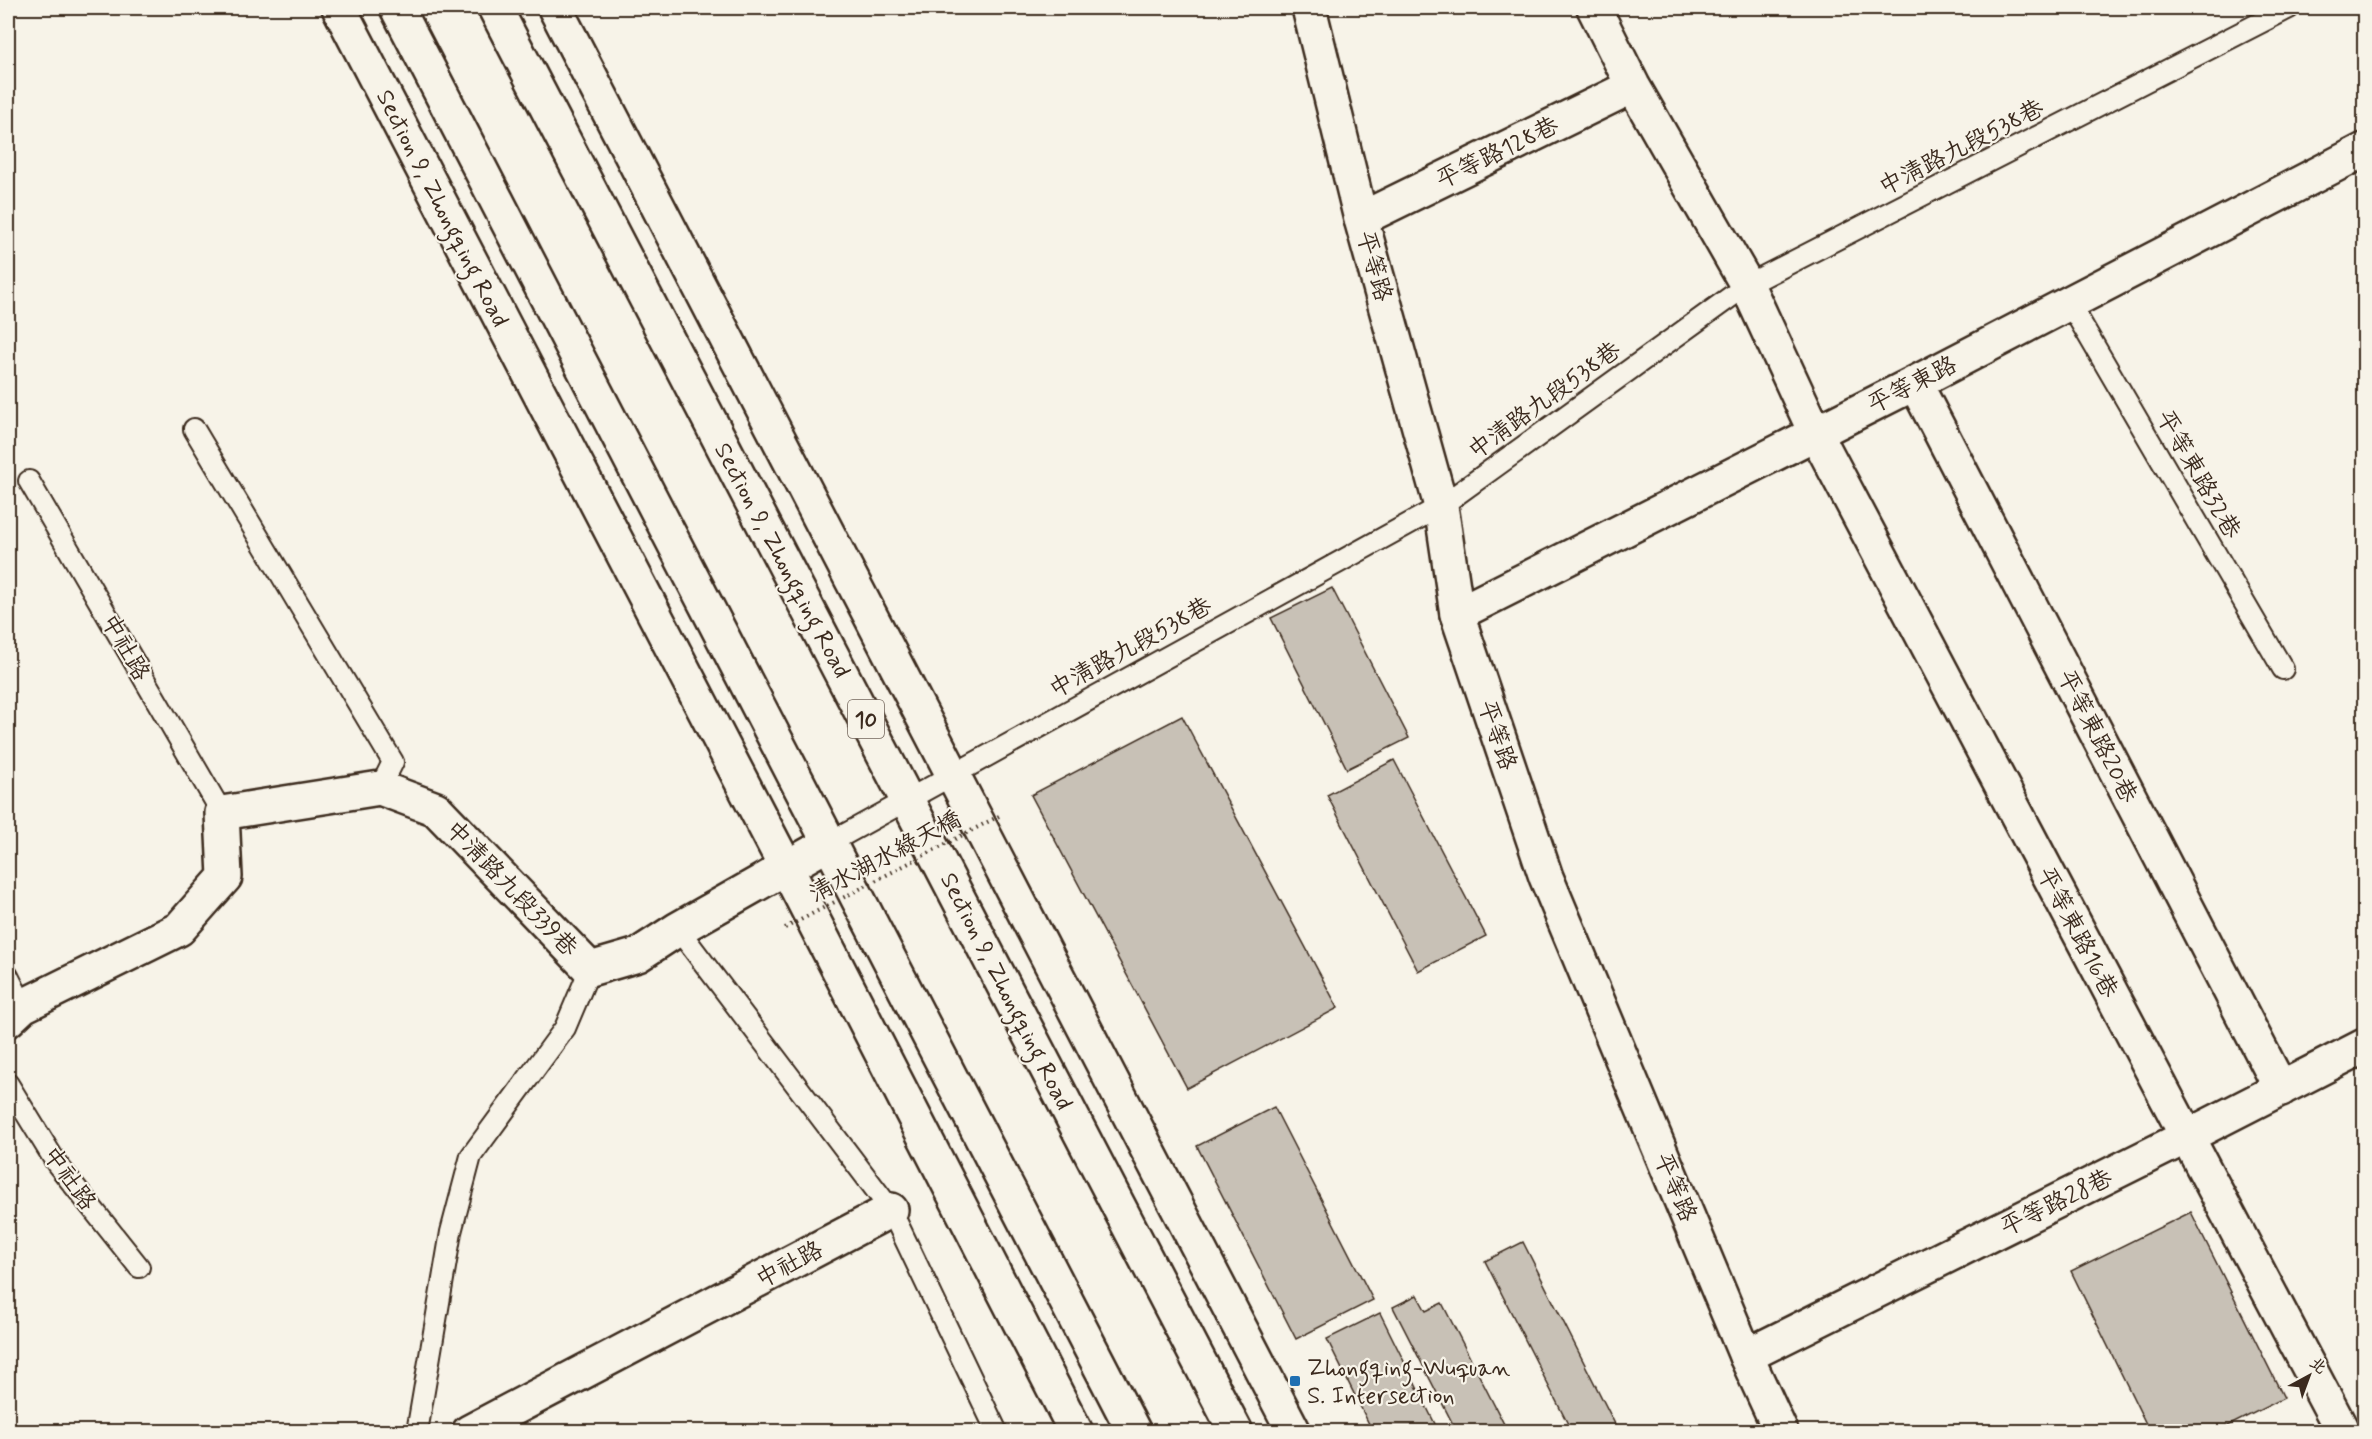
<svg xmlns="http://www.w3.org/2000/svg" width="2372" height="1439" viewBox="0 0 2372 1439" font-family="Mynerve,'LXGW WenKai TC',sans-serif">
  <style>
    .building { fill: #c8c1b6; stroke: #3b2a1e; stroke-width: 1.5 }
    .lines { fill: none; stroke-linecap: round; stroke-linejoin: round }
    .lane-casing { stroke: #3b2a1e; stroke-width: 24 }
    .street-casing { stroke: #3b2a1e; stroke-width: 38 }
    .secondary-casing { stroke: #3b2a1e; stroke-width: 38 }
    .primary-casing { stroke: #3b2a1e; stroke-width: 38 }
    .lane { stroke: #f7f3e8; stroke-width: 20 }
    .street { stroke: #f7f3e8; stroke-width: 33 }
    .secondary { stroke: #f7f3e8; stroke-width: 33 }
    .primary { stroke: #f7f3e8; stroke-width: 33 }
    .path-bridge { stroke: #3b2a1e; stroke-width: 4; stroke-dasharray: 1.5 4.5; stroke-linecap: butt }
    .poi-dot { fill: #1f6fb2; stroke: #f7f3e8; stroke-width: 2 }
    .labels { text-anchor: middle; stroke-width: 4.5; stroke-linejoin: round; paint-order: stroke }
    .shield { fill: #f7f3e8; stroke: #73665b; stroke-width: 1.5 }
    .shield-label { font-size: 22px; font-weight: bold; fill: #3b2a1e }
    .street-label { font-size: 24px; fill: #3b2a1e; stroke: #f7f3e8 }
    .poi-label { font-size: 24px; fill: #3b2a1e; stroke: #f7f3e8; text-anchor: start }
  </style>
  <rect width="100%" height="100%" fill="#f7f3e8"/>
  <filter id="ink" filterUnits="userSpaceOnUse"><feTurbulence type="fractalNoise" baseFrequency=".0167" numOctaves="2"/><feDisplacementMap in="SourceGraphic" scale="12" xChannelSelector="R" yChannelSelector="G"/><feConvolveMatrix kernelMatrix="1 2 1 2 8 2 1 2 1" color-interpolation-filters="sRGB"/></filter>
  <g filter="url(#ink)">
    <path class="building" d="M1332,588L1409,738L1347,769L1271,618Z
      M1182,716L1338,1008L1187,1088L1031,795Z
      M1394,760L1486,936L1418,971L1327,795Z
      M1274,1107L1373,1300L1296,1339L1197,1146Z
      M2191,1212L2284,1398L2216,1432H2150L2071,1271Z
      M1523,1242L1619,1432H1572L1485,1261Z
      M1417,1295L1426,1311L1442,1303L1508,1432H1457L1393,1307Z
      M1380,1313L1439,1432H1373L1327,1339Z"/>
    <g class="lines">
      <defs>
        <path id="lane" d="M2070,304L2283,669
          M194,429L393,762L380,788
          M29,481L222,813
          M831,842L1441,506L1747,285L2289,8
          M678,929L891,1210L997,1432
          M8,976L23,1006
          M8,1084L57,1164L139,1267
          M417,1432L451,1232L471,1156L565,1028L590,969"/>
        <path id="street" d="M1594,8L1633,86L1747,285L1815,432L2343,1432
          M1361,219L1633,86
          M1915,383L2281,1089
          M1457,614L1915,383L2364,150
          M8,1020L23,1006L179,929L225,877L222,813L380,788L436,809L590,969L638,955L678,929L831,842
          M1746,1356L2186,1137L2364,1046
          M469,1432L891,1210"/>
        <path id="secondary" d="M1309,8L1361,219L1441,506L1457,614L1546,877L1746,1356L1781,1432"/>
        <path id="primary" d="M339,8L786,867L1076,1432
          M397,8L1134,1432
          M495,8L1236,1432
          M555,8L1294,1432"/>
      </defs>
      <use href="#lane" class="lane-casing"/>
      <use href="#street" class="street-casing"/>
      <use href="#secondary" class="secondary-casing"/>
      <use href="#primary" class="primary-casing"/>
      <use href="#lane" class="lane"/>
      <use href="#street" class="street"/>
      <use href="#secondary" class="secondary"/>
      <use href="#primary" class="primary"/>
      <path class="path-bridge" d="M785,928L1001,815"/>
    </g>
  </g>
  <rect class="poi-dot" x="1289" y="1375" width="12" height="12" rx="3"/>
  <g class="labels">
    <rect class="shield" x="848" y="700" width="36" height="38" rx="4.5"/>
    <g class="shield-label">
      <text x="866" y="727">10</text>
    </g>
    <g class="street-label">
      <text transform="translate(1961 147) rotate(-27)" y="8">中清路九段538巷</text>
      <text transform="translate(1497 152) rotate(-26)" y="8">平等路128巷</text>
      <text transform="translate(443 208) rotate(63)" y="8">Section 9, Zhongqing Road</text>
      <text transform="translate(1375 266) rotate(74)" y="8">平等路</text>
      <text transform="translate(1912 384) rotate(-27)" y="8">平等東路</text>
      <text transform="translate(1544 400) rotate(-36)" y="8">中清路九段538巷</text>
      <text transform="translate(2199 474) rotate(60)" y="8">平等東路32巷</text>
      <text transform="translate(783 560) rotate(62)" y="8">Section 9, Zhongqing Road</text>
      <text transform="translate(126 647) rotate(60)" y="8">中社路</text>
      <text transform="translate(1130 647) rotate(-29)" y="8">中清路九段538巷</text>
      <text transform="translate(1498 735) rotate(71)" y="8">平等路</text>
      <text transform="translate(2098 736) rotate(63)" y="8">平等東路20巷</text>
      <text transform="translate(885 856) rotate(-28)" y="8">清水湖水綠天橋</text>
      <text transform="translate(512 888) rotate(46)" y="8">中清路九段339巷</text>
      <text transform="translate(2078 932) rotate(62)" y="8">平等東路16巷</text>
      <text transform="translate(1007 991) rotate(63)" y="8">Section 9, Zhongqing Road</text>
      <text transform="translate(70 1178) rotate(54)" y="8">中社路</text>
      <text transform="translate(1676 1187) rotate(67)" y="8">平等路</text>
      <text transform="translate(2056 1202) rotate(-26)" y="8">平等路28巷</text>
      <text transform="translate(789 1264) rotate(-28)" y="8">中社路</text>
    </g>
    <g class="poi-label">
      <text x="1307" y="1375">Zhongqing-Wuquan<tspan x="1307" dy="28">S. Intersection</tspan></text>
    </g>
  </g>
  <rect width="2372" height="1439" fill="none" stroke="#f7f3e8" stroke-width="30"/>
  <rect x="15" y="15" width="2342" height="1409" fill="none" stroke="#3b2a1e" stroke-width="2" filter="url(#ink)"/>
  <g transform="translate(2309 1376) rotate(41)" stroke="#f7f3e8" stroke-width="4.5" paint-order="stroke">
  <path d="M0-4.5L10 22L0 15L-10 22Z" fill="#3b2a1e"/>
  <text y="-9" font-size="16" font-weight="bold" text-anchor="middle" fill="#3b2a1e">北</text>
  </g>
</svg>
